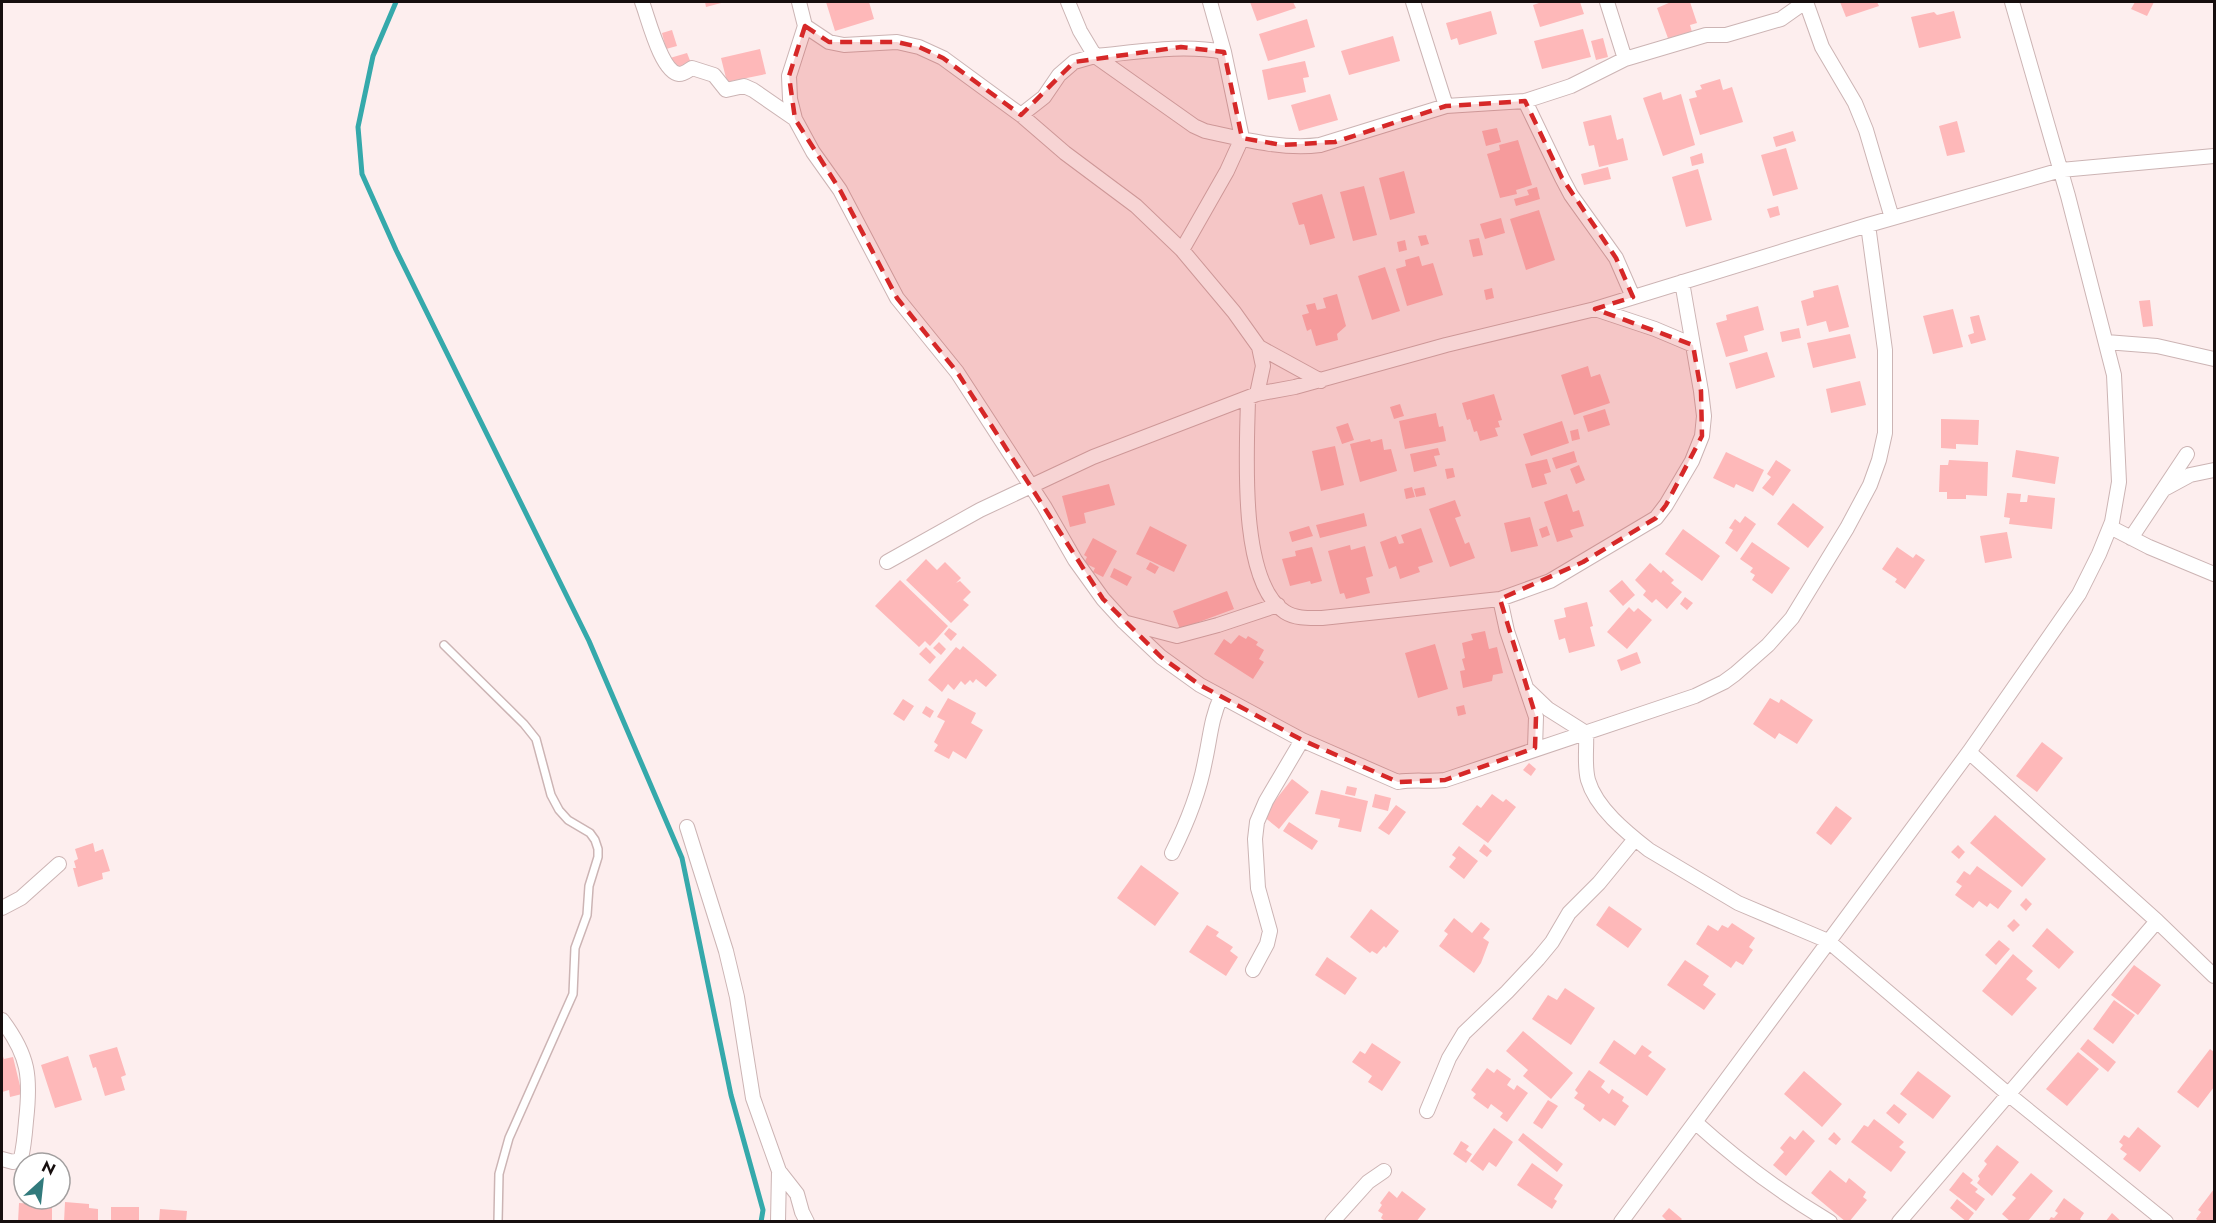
<svg xmlns="http://www.w3.org/2000/svg" width="2216" height="1223" viewBox="0 0 2216 1223" font-family="Jost,sans-serif">
  <style>
    .lines { fill: none; stroke-linecap: round; stroke-linejoin: round }
    .stream { stroke: #35a9ab; stroke-width: 5 }
    .building { fill: #feb8b9 }
    .lane-casing { stroke: #ccb4b4; stroke-width: 10 }
    .street-casing { stroke: #ccb4b4; stroke-width: 16 }
    .lane { stroke: #fff; stroke-width: 7 }
    .street { stroke: #fff; stroke-width: 14 }
    .marked { fill: #d62828; fill-opacity: 0.2; stroke: #d62828; stroke-width: 4.5; stroke-dasharray: 12 8; stroke-linejoin: round }
  </style>
  <rect width="100%" height="100%" fill="#fdeeee"/>
  <g class="lines">
    <path class="stream" d="M396,2L373,56L358,127L362,174L396,250L589,641L682,858L731,1095L763,1210L761,1222"/>
  </g>
  <path class="building" d="M705,2H725L706,7Z
    M826,2H869L874,19L835,31Z
    M1250,2H1293L1296,8L1257,21Z
    M1539,2H1580L1584,14L1540,27L1533,5L1539,3Z
    M1671,2H1690L1697,23L1690,25L1692,32L1669,41L1657,8Z
    M1840,2H1877L1879,6L1846,17Z
    M2135,2H2154L2147,16L2131,9Z
    M1491,11L1497,34L1459,45L1457,38L1451,40L1446,23Z
    M1954,11L1961,38L1919,48L1911,17L1934,12L1937,15Z
    M1307,19L1315,47L1268,61L1259,34Z
    M1583,29L1591,57L1542,69L1534,41Z
    M672,30L677,46L666,49L662,33Z
    M1393,36L1400,61L1349,75L1341,51Z
    M1603,38L1608,57L1596,60L1591,41Z
    M760,49L766,74L727,82L721,58Z
    M687,53L691,63L673,69L670,58Z
    M1305,61L1309,77L1303,78L1306,92L1268,100L1262,70Z
    M1720,79L1723,90L1732,87L1743,122L1700,135L1689,99L1697,97L1695,91L1702,89L1700,85Z
    M1661,92L1663,100L1681,94L1695,145L1663,156L1643,98Z
    M1330,94L1338,120L1299,131L1291,105Z
    M1611,115L1617,140L1623,138L1628,160L1599,167L1594,145L1589,146L1583,122Z
    M1957,121L1965,152L1947,156L1939,126Z
    M1497,128L1501,142L1486,146L1482,131Z
    M1793,131L1796,141L1776,147L1773,137Z
    M1518,140L1532,185L1516,190L1517,194L1500,198L1487,154L1500,150L1499,145Z
    M1786,148L1798,189L1773,196L1761,155Z
    M1702,153L1704,163L1692,166L1690,157Z
    M1608,167L1611,179L1584,185L1581,174Z
    M1698,169L1712,220L1686,227L1672,177Z
    M1404,171L1415,213L1390,220L1379,178Z
    M1364,186L1377,235L1353,241L1340,192Z
    M1537,187L1540,199L1516,206L1514,199L1529,195L1527,190Z
    M1322,194L1335,238L1310,245L1304,224L1299,225L1292,203Z
    M1778,206L1780,215L1770,218L1767,209Z
    M1539,210L1555,260L1526,270L1510,219Z
    M1501,218L1505,233L1485,239L1480,224Z
    M1426,235L1429,244L1421,246L1418,236Z
    M1479,238L1483,255L1473,257L1469,240Z
    M1405,240L1407,250L1399,252L1397,242Z
    M1419,256L1422,266L1433,263L1443,295L1407,306L1396,269L1406,266L1405,260Z
    M1385,267L1400,311L1372,320L1358,276Z
    M1838,285L1849,327L1829,332L1826,321L1807,326L1801,301L1814,297L1813,291Z
    M1492,288L1494,298L1486,300L1484,290Z
    M1337,294L1346,326L1337,334L1338,340L1316,346L1311,329L1307,331L1302,315L1309,313L1306,305L1315,303L1317,310L1326,308L1323,298Z
    M2150,300L2153,326L2143,327L2139,301Z
    M1758,306L1764,330L1744,336L1748,351L1726,357L1716,323L1727,320L1726,315Z
    M1953,309L1963,347L1933,354L1923,316Z
    M1979,315L1986,340L1971,344L1968,335L1974,333L1970,317Z
    M1799,328L1801,338L1782,342L1780,332Z
    M1850,334L1856,358L1813,368L1807,343Z
    M1767,352L1775,377L1736,389L1729,363Z
    M1588,366L1591,377L1600,374L1610,403L1574,415L1561,375Z
    M1860,381L1866,405L1831,413L1826,389Z
    M1494,394L1502,420L1498,421L1500,427L1495,428L1498,436L1480,441L1477,431L1474,432L1470,419L1467,420L1462,403Z
    M1400,404L1404,416L1394,419L1390,407Z
    M1605,409L1610,425L1588,432L1583,416Z
    M1436,413L1439,427L1443,426L1446,441L1405,449L1399,421Z
    M1941,419L1979,420L1978,445L1956,444V449L1941,448Z
    M1562,421L1569,443L1531,456L1523,434Z
    M1348,423L1354,440L1342,444L1336,427Z
    M1578,429L1580,439L1572,441L1570,431Z
    M1370,439L1371,442L1382,439L1384,450L1391,449L1397,471L1360,482L1350,444Z
    M1335,446L1344,485L1321,491L1312,451Z
    M1438,448L1440,455L1434,456L1437,466L1414,472L1410,454Z
    M2016,450L2059,457L2055,484L2012,477Z
    M1574,451L1577,462L1556,469L1552,458Z
    M1726,452L1764,470L1753,492L1736,484L1734,488L1713,478Z
    M1547,459L1551,472L1544,474L1547,484L1532,488L1525,464Z
    M1776,460L1791,470L1773,496L1762,488L1771,477L1767,474Z
    M1949,460L1988,462L1987,496L1966,495V499H1947V492H1939L1940,465H1948Z
    M1579,465L1585,480L1576,484L1570,469Z
    M1453,468L1455,477L1447,479L1445,469Z
    M1109,484L1115,505L1084,513L1086,523L1070,527L1062,496Z
    M1412,487L1415,497L1406,499L1404,489Z
    M1424,487L1426,495L1416,497L1414,489Z
    M2007,493L2021,494L2020,502H2027L2028,495L2055,498L2052,529L2009,524L2010,518L2004,517Z
    M1567,494L1573,512L1579,510L1584,526L1570,530L1573,537L1557,542L1544,502Z
    M1455,500L1461,516L1455,518L1465,544L1469,542L1475,558L1450,567L1429,509Z
    M1793,503L1824,527L1808,548L1777,524Z
    M1364,513L1367,526L1320,538L1316,525Z
    M1745,516L1756,524L1737,552L1725,543L1733,530L1729,528L1735,519L1740,523Z
    M1530,517L1538,546L1511,552L1504,523Z
    M1150,526L1187,545L1174,572L1136,554Z
    M1309,526L1313,536L1292,542L1289,532Z
    M1547,526L1550,535L1542,538L1539,529Z
    M1421,528L1433,562L1418,567L1420,572L1400,579L1396,566L1389,569L1380,542L1396,536L1399,544L1404,543L1401,535Z
    M1683,529L1720,556L1702,581L1665,554Z
    M2007,532L2012,558L1985,563L1980,536Z
    M1093,538L1117,551L1103,577L1093,572L1095,568L1084,563L1087,557L1084,555Z
    M1752,542L1790,568L1772,594L1752,580L1755,575L1750,572L1753,568L1740,559Z
    M1350,545L1351,550L1365,546L1373,576L1366,578L1370,593L1346,599L1344,593L1340,594L1328,551Z
    M1312,547L1322,581L1311,584L1310,581L1290,586L1282,559L1296,556L1295,551Z
    M1897,547L1913,558L1916,554L1925,560L1905,589L1895,582L1897,579L1882,569Z
    M926,559L937,570L945,562L961,578L956,583L960,581L971,592L963,600L969,605L951,623L906,580Z
    M1150,562L1159,567L1155,574L1146,569Z
    M1650,563L1661,573L1663,570L1674,580L1671,583L1682,592L1667,609L1656,599L1652,603L1643,595L1646,591L1635,580Z
    M1114,568L1132,577L1127,586L1110,577Z
    M900,580L948,626L930,646L925,641L919,647L875,606Z
    M1622,580L1635,595L1623,606L1609,591Z
    M1227,591L1234,609L1180,629L1173,611Z
    M1685,597L1693,603L1687,610L1680,604Z
    M1587,602L1593,626L1590,627L1595,646L1569,653L1565,638L1559,640L1554,620L1566,617L1564,608Z
    M1629,607L1634,612L1638,608L1652,620L1627,649L1607,632Z
    M949,628L957,634L951,641L944,634Z
    M1485,631L1489,649L1497,647L1503,673L1493,675L1492,681L1463,688L1460,671L1465,670L1462,659L1465,658L1462,643L1473,640L1471,634Z
    M1239,635L1246,639L1248,636L1258,642L1256,645L1264,650L1259,659L1264,662L1253,679L1214,654L1224,639L1231,644Z
    M939,642L946,649L941,655L933,648Z
    M1435,644L1448,689L1418,698L1405,653Z
    M963,646L997,675L986,687L976,679L973,683L970,680L965,685L961,681L954,690L948,684L942,692L928,680L956,647L960,650Z
    M926,647L936,657L930,664L919,654Z
    M1637,652L1641,663L1621,671L1617,660Z
    M948,698L976,713L971,723L983,730L966,759L953,751L949,759L934,751L938,745L934,742L945,721L937,717Z
    M1770,698L1779,703L1781,699L1813,720L1797,744L1779,733L1775,739L1753,724Z
    M903,699L914,706L904,721L893,714Z
    M1464,705L1466,714L1458,716L1456,707Z
    M926,706L934,711L930,718L922,713Z
    M2042,742L2063,758L2037,792L2016,776Z
    M1529,763L1536,769L1531,776L1523,770Z
    M1292,779L1309,792L1279,829L1263,816Z
    M1347,786L1357,788L1355,796L1345,794Z
    M1321,790L1368,801L1361,832L1338,827L1340,819L1315,814Z
    M1375,794L1391,798L1388,811L1372,807Z
    M1492,794L1503,802L1506,799L1516,807L1488,843L1462,824L1477,805L1481,808Z
    M1396,805L1406,812L1389,835L1378,828Z
    M1836,806L1852,818L1831,845L1816,833Z
    M1995,815L2046,859L2022,887L1970,843Z
    M1289,822L1318,841L1312,850L1283,831Z
    M93,843L95,852L103,849L110,871L102,873L103,879L78,887L73,868H76L74,861L78,859L75,849Z
    M1484,844L1492,851L1487,857L1479,851Z
    M1958,845L1965,852L1959,859L1951,852Z
    M1459,846L1478,861L1464,879L1449,867L1456,858L1452,855Z
    M1141,865L1179,893L1155,926L1117,898Z
    M1977,866L2012,891L1998,909L1990,903L1987,907L1979,901L1973,908L1955,895L1962,886L1956,882L1964,871L1970,875Z
    M2026,898L2032,904L2026,911L2020,905Z
    M1609,906L1642,929L1628,948L1596,925Z
    M1371,909L1399,931L1386,948L1384,946L1377,954L1372,951L1370,953L1350,937Z
    M1454,918L1472,933L1481,922L1490,929L1483,938L1489,942L1481,963L1474,973L1439,946L1448,934L1444,931Z
    M2014,919L2020,925L2013,932L2007,926Z
    M1732,923L1755,938L1749,947L1753,950L1743,965L1736,961L1731,968L1696,944L1708,925L1718,931L1722,925L1728,928Z
    M1207,925L1219,932L1216,936L1233,947L1230,951L1238,957L1226,976L1189,952Z
    M2047,928L2074,952L2059,969L2032,946Z
    M1999,940L2010,949L1996,965L1985,955Z
    M2013,954L2033,971L2026,979L2037,988L2012,1016L1982,991Z
    M1327,957L1357,978L1345,995L1315,975Z
    M1685,960L1709,976L1703,985L1716,994L1704,1010L1667,985Z
    M2134,965L2161,985L2138,1015L2111,995Z
    M1565,988L1595,1008L1571,1045L1532,1019L1548,995L1557,1000Z
    M2114,1000L2135,1015L2113,1044L2093,1029Z
    M1523,1031L1573,1073L1551,1099L1523,1076L1528,1070L1506,1051Z
    M2088,1039L2116,1062L2108,1072L2080,1049Z
    M1614,1040L1635,1055L1642,1045L1652,1052L1648,1056L1666,1069L1647,1096L1599,1063Z
    M1372,1043L1401,1062L1382,1091L1368,1082L1372,1076L1352,1062L1360,1051L1365,1054Z
    M117,1047L126,1075L121,1077L125,1090L105,1096L96,1067L93,1068L89,1055Z
    M2210,1049L2214,1052V1087L2198,1108L2177,1092Z
    M2078,1052L2099,1069L2067,1106L2046,1089Z
    M2,1054L4,1059L13,1057L22,1094L10,1097L9,1090L2,1092Z
    M68,1056L82,1100L55,1108L41,1065Z
    M1487,1068L1494,1073L1497,1069L1511,1079L1507,1085L1514,1090L1517,1085L1528,1093L1507,1122L1500,1117L1503,1113L1491,1104L1488,1109L1473,1098L1476,1094L1471,1090Z
    M1589,1070L1605,1081L1601,1087L1609,1094L1612,1089L1624,1097L1622,1101L1629,1106L1615,1126L1603,1118L1600,1122L1583,1109L1585,1105L1574,1098L1578,1093L1575,1090Z
    M1804,1071L1842,1104L1822,1127L1784,1094Z
    M1918,1071L1951,1096L1933,1119L1900,1094Z
    M1548,1100L1558,1106L1542,1129L1533,1123Z
    M1894,1104L1907,1114L1899,1124L1886,1113Z
    M1874,1119L1904,1142L1899,1147L1906,1152L1891,1172L1851,1142L1864,1125L1868,1127Z
    M2138,1127L2161,1146L2140,1172L2123,1159L2127,1154L2120,1149L2123,1145L2119,1142L2124,1135L2129,1138Z
    M1494,1128L1513,1142L1496,1167L1489,1162L1483,1171L1470,1161Z
    M1803,1130L1815,1141L1786,1176L1773,1165L1784,1152L1780,1148L1790,1136L1795,1140Z
    M1834,1132L1841,1139L1836,1145L1828,1139Z
    M1523,1133L1563,1164L1557,1172L1518,1140Z
    M1461,1141L1469,1146L1466,1150L1472,1154L1466,1163L1453,1154Z
    M1997,1145L2019,1162L1992,1196L1977,1183L1980,1179L1978,1176L1987,1164L1984,1161Z
    M1532,1163L1563,1185L1554,1199L1557,1201L1552,1209L1517,1185Z
    M1830,1170L1846,1183L1849,1178L1866,1192L1863,1197L1867,1200L1849,1222H1846L1811,1193Z
    M1963,1172L1973,1180L1970,1183L1978,1189L1975,1192L1985,1199L1976,1211L1949,1190Z
    M2031,1173L2053,1191L2027,1222H2011L2002,1214L2016,1198L2012,1195Z
    M2214,1189V1222H2200L2196,1219L2201,1212L2198,1210Z
    M1389,1191L1397,1198L1402,1191L1426,1209L1416,1222H1386L1381,1218L1383,1214L1378,1211L1382,1205L1380,1203Z
    M2064,1198L2084,1213L2080,1219L2083,1222H2048L2051,1217L2054,1218L2058,1213L2055,1211Z
    M1957,1199L1974,1213L1967,1222L1950,1208Z
    M65,1202L89,1204V1208L98,1209V1222H64Z
    M19,1203L52,1205V1222H18Z
    M111,1207H139V1222H111Z
    M1669,1208L1682,1219L1679,1222H1668L1662,1216Z
    M160,1209L187,1211L186,1222H159Z
    M2112,1213L2122,1222H2105Z"/>
  <g class="lines">
    <defs>
      <path id="lane" d="M444,645L524,724L536,739L551,795L559,810L568,820L590,833L595,840L598,849V857L589,886L587,915L575,948L573,994L509,1138L499,1174L498,1222"/>
      <path id="street" d="M642,2C648,17 661,72 679,74C684,74 687,71 692,68L714,75L726,90L744,86L753,90L795,119
        M799,2L805,26L829,42L844,45L897,42L919,47L943,58L1021,115L1065,153L1136,206L1182,250L1234,312L1259,347L1263,366L1257,394
        M1068,2L1080,31L1095,56C1139,52 1181,44 1224,52L1242,138L1227,171L1182,250
        M1210,2L1224,52
        M1413,2L1446,106
        M1607,2L1625,59
        M1806,2L1822,47L1855,103L1866,130L1892,218
        M805,26L789,76L790,99L795,119L813,152L840,190L897,298L957,372L1044,506L1075,560L1103,599L1124,622L1161,657L1200,685L1302,740L1398,782C1414,779 1429,782 1445,780L1695,696L1724,682L1735,674L1768,645L1792,618L1847,528L1870,485L1879,460L1885,433V350L1868,225
        M1525,101L1562,178L1571,195L1616,258L1633,297
        M1021,115L1044,97L1059,75L1074,62L1095,56L1194,126L1205,131C1242,139 1283,150 1320,145L1446,106L1525,101L1571,86L1625,59L1706,35H1726L1781,19L1805,2
        M1595,309L1655,329L1693,345
        M2106,342L2157,346L2214,359
        M1259,347L1321,381
        M1248,399C1247,450 1238,582 1285,612C1296,619 1310,618 1322,618L1500,599L1550,581L1656,518L1666,505L1692,461L1702,436L1704,416L1701,391L1682,282
        M2166,488L2190,475L2214,470
        M2110,527L2149,547L2214,574
        M2131,538L2187,454
        M887,562L980,510L1093,457L1257,394L1295,387L1446,345L1595,309L1868,225L2061,170L2214,156
        M1500,599L1507,631L1536,717L1535,748
        M1127,623L1177,636L1218,625L1278,605
        M1526,688L1548,709L1586,733C1587,748 1584,765 1588,780C1596,808 1626,832 1649,850L1738,903L1828,941L2008,1094L2166,1222
        M1969,752L2157,921L2214,976
        M687,827L726,951L737,997L753,1098L779,1171L778,1222
        M1172,853C1187,823 1199,794 1205,761C1210,739 1211,718 1221,697
        M2,908L21,898L59,864
        M1253,970L1267,944L1270,931L1258,888L1255,839L1257,822L1266,801L1302,740
        M2,1020C29,1056 31,1077 26,1121C25,1133 24,1146 21,1158L19,1160L13,1162L2,1159
        M1427,1111L1449,1058L1464,1033L1507,992L1538,959L1552,942L1569,913L1599,883L1635,839
        M1695,1122C1737,1160 1781,1193 1830,1222
        M779,1171L797,1194L802,1212L807,1222
        M1332,1222L1368,1182L1384,1171
        M1621,1222L1969,752L2079,594L2099,554L2112,522L2119,482L2114,375L2068,196L2012,2
        M1899,1222L2157,921"/>
    </defs>
    <use href="#lane" class="lane-casing"/>
    <use href="#street" class="street-casing"/>
    <use href="#lane" class="lane"/>
    <use href="#street" class="street"/>
  </g>
  <path class="marked" d="M805,26L829,42H897L919,47L943,58L1021,115L1074,62L1181,47L1224,52L1242,138L1282,145L1335,142L1446,106L1525,101L1562,178L1616,258L1633,297L1595,309L1693,345L1701,391L1702,436L1666,505L1656,518L1583,562L1500,599L1536,717L1535,748L1445,780L1398,782L1302,740L1200,685L1161,657L1103,599L957,372L897,298L840,190L795,119L789,76Z"/>
  <rect width="2216" height="1223" fill="none" stroke="#160e0e" stroke-width="6"/>
  <g transform="translate(42 1181) rotate(27)"><circle r="28" fill="#ffffff" stroke="#a29f9f" stroke-width="1.5"/>
  <path d="M0-4.5L10 22L0 15L-10 22Z" fill="#317a7c"/>
  <text y="-9" font-size="16" font-weight="bold" text-anchor="middle" fill="#160e0e">N</text>
  </g>
</svg>
